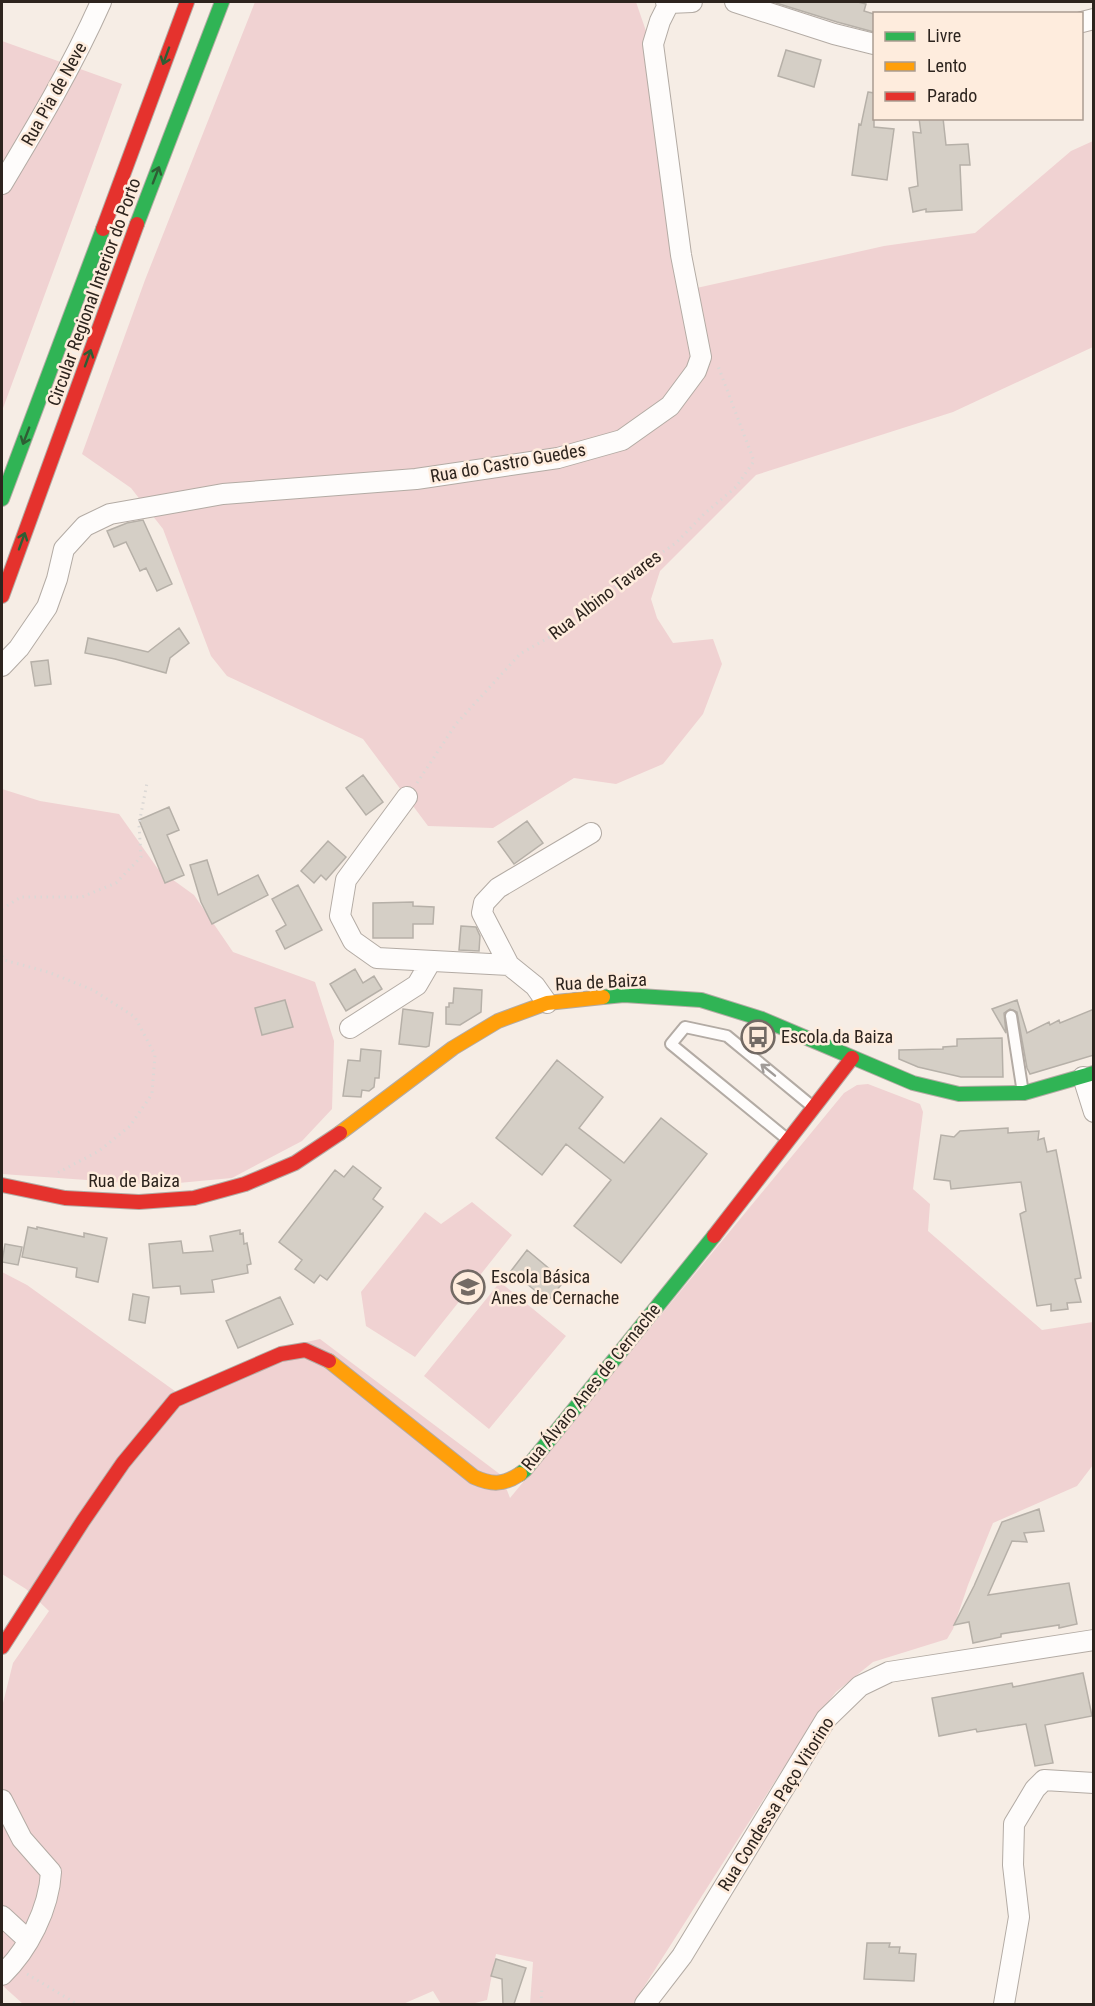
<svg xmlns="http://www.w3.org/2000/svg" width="1095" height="2006" viewBox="0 0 1095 2006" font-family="'Roboto Condensed',sans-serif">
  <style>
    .green { fill: #f0d2d2 }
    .building { fill: #d5cfc6; stroke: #b6b0a8; stroke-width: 1.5 }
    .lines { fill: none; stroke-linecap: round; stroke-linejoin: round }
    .lane-casing { stroke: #b3aba4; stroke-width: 14 }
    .street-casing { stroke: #b3aba4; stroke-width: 22 }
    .fast-casing { stroke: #b3aba4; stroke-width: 16 }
    .slow-casing { stroke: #b3aba4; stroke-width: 16 }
    .jam-casing { stroke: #b3aba4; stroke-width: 16 }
    .path { stroke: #dbd8d5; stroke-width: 3; stroke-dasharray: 1.5 4.5; stroke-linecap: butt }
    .lane { stroke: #fefcfb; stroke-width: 10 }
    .street { stroke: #fefcfb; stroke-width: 20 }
    .fast { stroke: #30b455; stroke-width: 14 }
    .slow { stroke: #ff9f0a; stroke-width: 14 }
    .jam { stroke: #e5322d; stroke-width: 14 }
    .oneway { stroke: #2e5e34 }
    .oneway2 { stroke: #a09b98 }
    .labels { text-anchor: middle; stroke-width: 5; stroke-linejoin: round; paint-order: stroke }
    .street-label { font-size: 18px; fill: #2d241e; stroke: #feecdd }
    .poi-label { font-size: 18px; fill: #2d241e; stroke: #feecdd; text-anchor: start }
  </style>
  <rect width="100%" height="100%" fill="#f6ede5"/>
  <path class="green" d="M255,2H636L646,31L676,269L692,289L884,246L975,233L1071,151L1093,141V347L953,412L756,475L660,571L651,599L657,618L673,643L713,639L722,664L703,714L663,764L616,784L574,778L493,828L428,826L363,739L227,676L211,656L163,529L131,488L82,454L145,280Z
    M2,41L122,84L2,411Z
    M2,789L40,801L119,814L158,869L194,895L233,952L315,982L334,1041L332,1109L302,1141L232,1178L157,1185L2,1174Z
    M868,1084L920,1104L923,1112L913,1189L930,1204L928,1231L1042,1330L1093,1322V1465L1077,1486L993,1523L968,1585L953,1629L947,1639L873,1662L836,1692L816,1717L633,2004H530L533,1962L496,1954L487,2000L471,2004H441L433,1991L403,2004H23L2,1985V1707L13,1663L49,1611L26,1589L2,1574V1272L27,1285L179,1394L302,1343L320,1339L501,1475L510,1498L844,1093L857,1085Z
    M472,1202L512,1235L415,1357L366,1326L361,1292L425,1212L441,1224Z
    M500,1282L566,1336L489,1429L424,1376Z"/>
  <path class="building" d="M773,2H858L866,4L864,11L874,14V32L837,22Z
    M786,50L821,60L814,87L778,76Z
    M868,92L874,93V127L894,129L887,180L852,175L859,124L861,125Z
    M919,118H943L946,145L968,144L970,165H960L962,210L926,212V209L913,212L909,188L918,186L913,132L921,133Z
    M143,520L172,584L157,591L146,568L140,571L126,542L114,547L107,531L127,523Z
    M179,628L189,643L170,658L166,673L115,659L85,653L88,638L148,652Z
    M48,660L51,684L35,686L31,662Z
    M363,775L383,802L366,815L346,788Z
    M169,807L179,830L167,835L184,875L165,883L139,820Z
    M527,821L543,843L514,864L498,842Z
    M328,841L346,857L326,880L321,875L314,883L301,871Z
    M207,860L218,895L258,875L268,895L212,924L201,902L190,865Z
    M298,885L322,930L285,949L276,931L286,925L272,899Z
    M413,902V906L434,907L433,924H413V938H373V903Z
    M461,926L476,927L480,936L479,951L459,950Z
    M355,969L363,983L374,976L382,989L346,1011L330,984Z
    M454,988L482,990L481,1012L460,1025L446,1024V1007H449V1003H453Z
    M285,1000L293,1027L262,1035L255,1008Z
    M1017,1000L1027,1033L1049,1022L1050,1025L1059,1020L1060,1023L1094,1009V1055L1030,1074L1027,1068L1017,1012L1010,1009L1004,1013L1006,1033L992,1009Z
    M403,1009L433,1013L429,1046L426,1047L399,1044Z
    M1002,1038L1003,1077H961L918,1067L899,1059V1050L943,1049V1047L957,1046V1039Z
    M361,1049L381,1051L379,1078H375L374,1087L369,1091L362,1090L361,1097L343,1096L348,1060L360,1061Z
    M557,1060L603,1097L579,1128L624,1163L661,1118L707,1154L621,1263L574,1226L611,1180L566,1144L542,1175L496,1138Z
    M1008,1128V1133L1039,1131L1038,1140L1044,1138L1047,1152L1056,1150L1081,1278L1075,1279L1081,1302L1067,1303L1068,1309L1051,1311V1304L1037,1306L1020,1214L1026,1211L1021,1182L951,1189L950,1181L934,1179L941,1135L954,1137L960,1131Z
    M353,1166L381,1188L373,1199L383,1207L327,1280L320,1275L314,1283L295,1269L302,1260L279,1242L335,1170L344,1177Z
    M28,1227L37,1229V1227L84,1237V1233L107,1238L98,1282L76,1277L77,1268L22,1257Z
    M240,1230V1234L243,1233L244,1244L247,1243L251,1264L247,1265L248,1273L212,1280L214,1292L181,1294L180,1286L153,1288L149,1244L181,1241L183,1253L213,1251L210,1236Z
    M5,1244L22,1247L18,1265L2,1262Z
    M527,1250L564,1281L548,1301L511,1271Z
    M133,1294L149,1297L145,1323L129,1320Z
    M280,1297L293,1324L238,1348L226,1321Z
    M1039,1509L1044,1531L1024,1533L1027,1542L1012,1541L988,1595L1069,1583L1077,1624L1059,1628V1625L1001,1634V1637L973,1643L969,1622L954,1625L974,1586L1002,1522Z
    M1083,1673L1092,1716L1045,1725L1053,1763L1035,1766L1026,1724L977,1732L976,1729L939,1736L932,1698L1012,1683L1013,1687Z
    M867,1943H890L889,1947H900L899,1953L916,1954L914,1981L864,1979Z
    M496,1959L526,1968L514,2004H503L502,1979L491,1976Z"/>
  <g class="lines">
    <defs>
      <path id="lane" d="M1011,1016L1023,1093
        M787,1139L671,1044L685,1027L727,1036L813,1107"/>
      <path id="street" d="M666,2L669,3L692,2
        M735,2L834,34L874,44
        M1082,22L1094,19
        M2,184C38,124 73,65 101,2
        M2,666L19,648L47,607L57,579L64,549L85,526L110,514L223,494L416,479L558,458L622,440L670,406L696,371L701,357L681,255L653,44L660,21L669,3
        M407,797L346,880L340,916L353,941L377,958L509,965L535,986L547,1003
        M509,965L482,913L484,903L498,888L591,833
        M350,1028L417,985L431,961
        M1083,1077L1094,1112
        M2,1800L22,1839L51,1872C49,1909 28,1950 2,1975
        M2,1916L28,1940
        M645,2004L682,1956L826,1719L860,1686L889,1672L1094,1640
        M1004,2004L1019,1917L1013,1865L1014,1824L1035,1789L1044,1780L1094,1783"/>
      <path id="fast" d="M137,224L222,2
        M2,499L103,229
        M603,997L624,995L701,1000L762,1019L913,1083L959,1094L1024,1093L1094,1073
        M520,1474L525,1470L714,1236"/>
      <path id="slow" d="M340,1133L453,1048L498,1021L547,1003L603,997
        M329,1361L474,1477C492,1485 503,1485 520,1474"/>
      <path id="jam" d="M103,229L187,2
        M2,596L137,224
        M2,1185L65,1198L139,1202L194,1198L245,1184L295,1163L340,1133
        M714,1236L852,1058
        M2,1647L83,1521L123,1463L175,1400L281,1354L305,1350L329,1361"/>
    </defs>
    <use href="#lane" class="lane-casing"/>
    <use href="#street" class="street-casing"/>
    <use href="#fast" class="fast-casing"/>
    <use href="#slow" class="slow-casing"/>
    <use href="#jam" class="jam-casing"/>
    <path class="path" d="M417,783L456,724L520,654L574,623L632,573L676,543L704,514L736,487L754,461L718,366
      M2,909L21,897H82L116,883L141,857L139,824L147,783
      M2,956L4,960L48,972L93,990L135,1017L155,1055L152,1094L130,1126L99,1151L57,1173
      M27,1974L77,2004
      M541,2004L542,1987"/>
    <use href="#lane" class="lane"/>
    <use href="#street" class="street"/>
    <use href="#fast" class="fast"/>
    <use href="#slow" class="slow"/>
    <use href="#jam" class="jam"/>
  </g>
  <defs><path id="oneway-shaft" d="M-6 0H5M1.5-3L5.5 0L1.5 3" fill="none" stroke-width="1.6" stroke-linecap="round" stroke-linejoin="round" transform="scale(1.5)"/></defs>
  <g class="oneway">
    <use href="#oneway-shaft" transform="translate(166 56) rotate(110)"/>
    <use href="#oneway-shaft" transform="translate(156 175) rotate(-69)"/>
    <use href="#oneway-shaft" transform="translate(88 358) rotate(-70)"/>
    <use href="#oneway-shaft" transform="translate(26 436) rotate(111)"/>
    <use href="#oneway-shaft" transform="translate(22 541) rotate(-70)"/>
  </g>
  <use class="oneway2" href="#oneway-shaft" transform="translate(768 1070) rotate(-141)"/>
  <defs>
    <symbol id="bus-ring" viewBox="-11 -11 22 22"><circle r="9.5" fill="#feecdd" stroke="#736a64" stroke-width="1.5"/><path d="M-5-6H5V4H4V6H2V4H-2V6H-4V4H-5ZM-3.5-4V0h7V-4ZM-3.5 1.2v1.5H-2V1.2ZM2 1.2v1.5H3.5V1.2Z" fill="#736a64"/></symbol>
    <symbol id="school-ring" viewBox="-11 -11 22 22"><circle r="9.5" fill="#feecdd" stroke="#736a64" stroke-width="1.5"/><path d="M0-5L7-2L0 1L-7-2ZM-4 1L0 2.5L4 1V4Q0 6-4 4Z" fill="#736a64"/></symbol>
  </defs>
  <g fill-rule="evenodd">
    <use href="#bus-ring" x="739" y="1018" width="38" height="38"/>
    <use href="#school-ring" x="449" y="1268" width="38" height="38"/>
  </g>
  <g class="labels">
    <g class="street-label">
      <text transform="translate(54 94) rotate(-61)" y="6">Rua Pia de Neve</text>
      <text transform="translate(94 292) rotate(-70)" y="6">Circular Regional Interior do Porto</text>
      <text transform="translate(508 463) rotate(-10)" y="6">Rua do Castro Guedes</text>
      <text transform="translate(605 595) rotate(-37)" y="6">Rua Albino Tavares</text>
      <text transform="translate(601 982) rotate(-3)" y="6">Rua de Baiza</text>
      <text x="134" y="1187">Rua de Baiza</text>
      <text transform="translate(591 1387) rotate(-51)" y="6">Rua Álvaro Anes de Cernache</text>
      <text transform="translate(776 1804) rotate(-58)" y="6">Rua Condessa Paço Vitorino</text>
    </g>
    <g class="poi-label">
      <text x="781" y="1043">Escola da Baiza</text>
      <text x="491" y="1283">Escola Básica<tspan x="491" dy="21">Anes de Cernache</tspan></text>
    </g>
  </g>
  <rect width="1095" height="2006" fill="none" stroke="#2d241e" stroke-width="6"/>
  <rect x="873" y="12" width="210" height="108" fill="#feecdd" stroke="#aa9c91" stroke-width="1.5"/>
  <rect x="885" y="32" width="30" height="9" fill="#30b455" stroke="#aa9c91" stroke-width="1.5"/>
  <text x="927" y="42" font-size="18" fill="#2d241e">Livre</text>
  <rect x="885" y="62" width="30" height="9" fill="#ff9f0a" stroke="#aa9c91" stroke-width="1.5"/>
  <text x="927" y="72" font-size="18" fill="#2d241e">Lento</text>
  <rect x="885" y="92" width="30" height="9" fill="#e5322d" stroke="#aa9c91" stroke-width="1.5"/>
  <text x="927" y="102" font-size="18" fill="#2d241e">Parado</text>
</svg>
